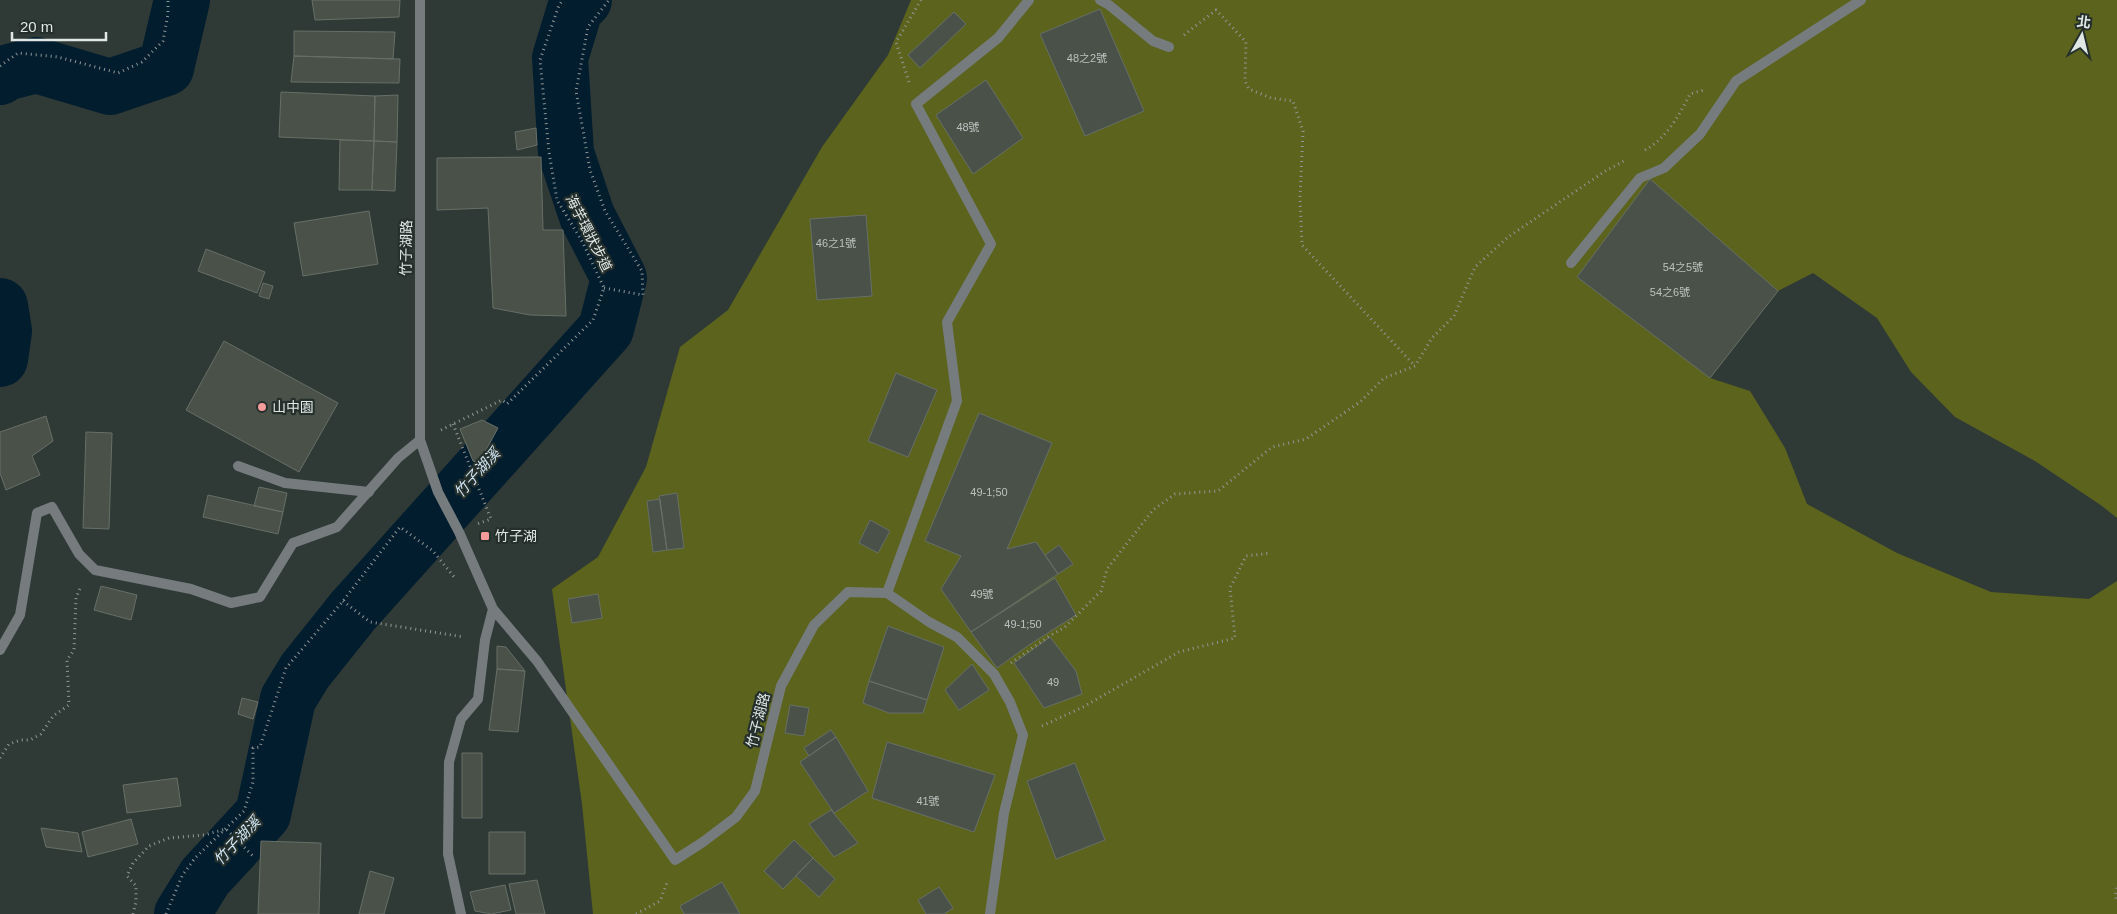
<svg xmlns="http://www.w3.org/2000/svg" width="2117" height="914" viewBox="0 0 2117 914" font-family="Helvetica,'Noto Sans TC',sans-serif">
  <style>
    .forest { fill: #5c631d }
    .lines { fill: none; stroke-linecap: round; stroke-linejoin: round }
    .river { stroke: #021d2e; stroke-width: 56 }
    .building { fill: #495149; stroke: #676f67 }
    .path { stroke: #909896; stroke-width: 3; stroke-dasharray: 1 4; stroke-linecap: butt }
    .lane { stroke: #767c7d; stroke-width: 10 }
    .street { stroke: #767c7d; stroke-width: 10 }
    .poi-dot { fill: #f59b9a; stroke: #25302d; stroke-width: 2 }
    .labels { text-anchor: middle; stroke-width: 4.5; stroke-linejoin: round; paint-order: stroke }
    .number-label { font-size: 11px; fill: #bac2be }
    .street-label { font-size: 14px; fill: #e0e7e5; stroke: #25302d }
    .poi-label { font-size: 14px; fill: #e0e7e5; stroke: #25302d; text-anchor: start }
    .water-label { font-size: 15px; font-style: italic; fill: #d1e5f3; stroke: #25302d }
  </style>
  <rect width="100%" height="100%" fill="#2f3a37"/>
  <path class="forest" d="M911,0H2117V518L2102,506L2035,461L1955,417L1911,372L1877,318L1813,273L1778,291L1710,378L1750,391L1785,448L1807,504L1897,553L1991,592L2089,599L2117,581V914H593L582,804L552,589L598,557L646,467L680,347L728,310L822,147L888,55Z"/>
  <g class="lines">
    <path class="river" d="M0,77L2,74L36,65L110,87L166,68L182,0
      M0,306L4,331L0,359
      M182,914L205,877L263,814L288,699L305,671L353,611L606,329L619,278L587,216L566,153L560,58L575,9L584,0"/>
  </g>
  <path class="building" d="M312,0H400L399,17L315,20Z
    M1100,9L1144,111L1085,136L1040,34Z
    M954,12L966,24L920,68L908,55Z
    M294,31L395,32L393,59L294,56Z
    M294,56L400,59L399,83L291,82Z
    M986,80L1023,138L973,174L936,115Z
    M281,92L375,96L374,141L279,137Z
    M398,95L397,142L374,141L375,96Z
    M536,128L537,145L517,150L515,132Z
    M340,140L374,141L372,190H339Z
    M374,141L397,142L395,191L372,190Z
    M541,157L543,230H563L566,316L530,315L493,308L488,208L437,210V158Z
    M1650,179L1778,291L1710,378L1577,277Z
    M369,211L378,264L303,276L294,223Z
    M866,215L872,296L817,300L810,219Z
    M206,249L265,272L257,293L198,271Z
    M263,283L273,286L269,299L259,296Z
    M224,341L338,403L299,472L186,410Z
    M896,373L937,390L908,457L868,441Z
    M979,413L1052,443L1007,549L1036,542L1058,574L971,632L941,589L961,556L925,541Z
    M46,416L53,441L32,456L40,475L6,490L0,473V432Z
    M482,420L498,428L479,463L473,461L460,429Z
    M86,432L112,433L109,529L83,528Z
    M259,487L287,493L283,512L254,506Z
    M677,493L684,548L667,550L659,496Z
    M208,495L283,512L278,534L203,517Z
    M660,499L667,550L653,552L647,501Z
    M870,520L890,531L878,553L859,543Z
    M1059,545L1073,564L1058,574L1045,555Z
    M1055,578L1076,615L1029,645L997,668L971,632Z
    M101,586L137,595L131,620L94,610Z
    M598,594L602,618L572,623L568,599Z
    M888,626L944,647L927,700L869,681Z
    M1050,637L1076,671L1082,694L1044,708L1014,663Z
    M497,646L506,647L525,671L497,669Z
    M972,664L989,690L959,710L945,690Z
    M497,669L525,671L518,732L489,730Z
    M869,681L927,700L923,713H889L863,703Z
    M242,698L258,702L253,719L238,714Z
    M790,705L809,708L804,736L785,733Z
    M831,730L836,737L809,756L804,748Z
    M836,737L868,791L834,813L800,762Z
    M887,742L995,775L974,832L872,798Z
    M462,753H482V818H462Z
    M1075,763L1105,840L1056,859L1027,781Z
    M177,778L181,806L127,813L123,785Z
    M831,810L858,843L834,857L809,824Z
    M131,819L138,844L88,857L82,832Z
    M41,828L78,833L82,852L46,847Z
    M489,832H525V874H489Z
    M794,840L813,858L783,889L764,871Z
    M261,841L321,843L319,914H258Z
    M813,858L835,879L819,897L796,876Z
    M370,871L394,878L384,914H359Z
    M537,880L545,914H516L509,884Z
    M722,882L740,914H684L680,906Z
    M505,885L511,910L491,914L475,911L470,892Z
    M939,887L953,908L944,914H926L918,900Z"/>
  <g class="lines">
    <path class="path" d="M1184,35L1216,10L1246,42L1245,81L1249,89L1271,98L1293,101L1303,131L1300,198L1302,245L1415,366
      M0,66L18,53L58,57L118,73L142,62L163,41L168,14V0
      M909,82L896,42L921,0
      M1645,150C1666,139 1680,114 1690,94L1704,90
      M604,288L643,295L642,271L605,211L590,170L576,91L588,27L609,0
      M453,424L491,519L477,524
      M441,430L502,400L507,404L593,320L604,288L583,243L557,200L549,152L540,60L559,5L563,0
      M343,601L370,622L464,637
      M1011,663L1048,637L1065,627L1101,591L1107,569L1153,510L1175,494L1218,491L1272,447L1306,439L1360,402L1384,378L1415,366L1432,338L1454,316L1475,267L1508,237L1607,170L1626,160
      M1042,726L1083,707L1179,652L1235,638L1230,588L1246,556L1271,553
      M0,758L9,744L21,740H30L41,734L53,716L69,705L67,660L74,650L76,598L81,586
      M2117,888L2115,895L2117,901
      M133,914L136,902V886L127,876L133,863L149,846L169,838L204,835L226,829L253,856
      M166,914L182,876L195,858L244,811L253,782V748L260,747L286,668L343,601L400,527L433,551L454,577
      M636,914L660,901L668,880"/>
    <path class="lane" d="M1100,0L1109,5L1153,41L1169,47
      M1571,263L1640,178L1664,168L1700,134L1736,81L1861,0
      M238,466L285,483L369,492
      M887,593L957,401L947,322L991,244L916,104L998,38L1029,0"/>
    <path class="street" d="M420,0V440L438,492L459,532L493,609L537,661L675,860L703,842L736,817L755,791L781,686L814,625L848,592L887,593L929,622L957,637L994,674L1010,702L1023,735L1004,813L990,914
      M0,650L20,615L37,513L52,507L79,554L95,570L191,589L231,603L260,597L293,543L337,527L398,458L420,440
      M461,914L448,854L449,762L461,719L478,699L485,640L493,609"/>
  </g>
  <g class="poi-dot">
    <circle cx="262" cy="407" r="5"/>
    <rect x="480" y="531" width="10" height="10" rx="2.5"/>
  </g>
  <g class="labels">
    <g class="number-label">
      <text x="1087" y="62">48之2號</text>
      <text x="968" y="131">48號</text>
      <text x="836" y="247">46之1號</text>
      <text x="1683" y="271">54之5號</text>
      <text x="1670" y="296">54之6號</text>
      <text x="989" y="496">49-1;50</text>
      <text x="982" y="598">49號</text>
      <text x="1023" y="628">49-1;50</text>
      <text x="1053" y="686">49</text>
      <text x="928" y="805">41號</text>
    </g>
    <g class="street-label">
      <text transform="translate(589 233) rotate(63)" y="5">海芋環狀步道</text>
      <text transform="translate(406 248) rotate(-89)" y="5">竹子湖路</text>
      <text transform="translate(758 720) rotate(-76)" y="5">竹子湖路</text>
    </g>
    <g class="poi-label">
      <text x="272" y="412">山中園</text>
      <text x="495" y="541">竹子湖</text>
    </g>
    <g class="water-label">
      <text transform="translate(477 473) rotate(-48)" y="5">竹子湖溪</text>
      <text transform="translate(237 841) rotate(-47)" y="5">竹子湖溪</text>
    </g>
  </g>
  <g transform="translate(2082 35) rotate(8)" stroke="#25302d" stroke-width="4" paint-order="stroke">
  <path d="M0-4L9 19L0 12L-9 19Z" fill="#e0e7e5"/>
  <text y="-8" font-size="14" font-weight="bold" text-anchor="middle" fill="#e0e7e5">北</text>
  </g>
  <path d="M12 32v8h94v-8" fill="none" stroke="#e0e7e5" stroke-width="2.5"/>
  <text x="20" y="32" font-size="15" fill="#e0e7e5" stroke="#25302d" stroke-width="4" paint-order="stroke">20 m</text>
</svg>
